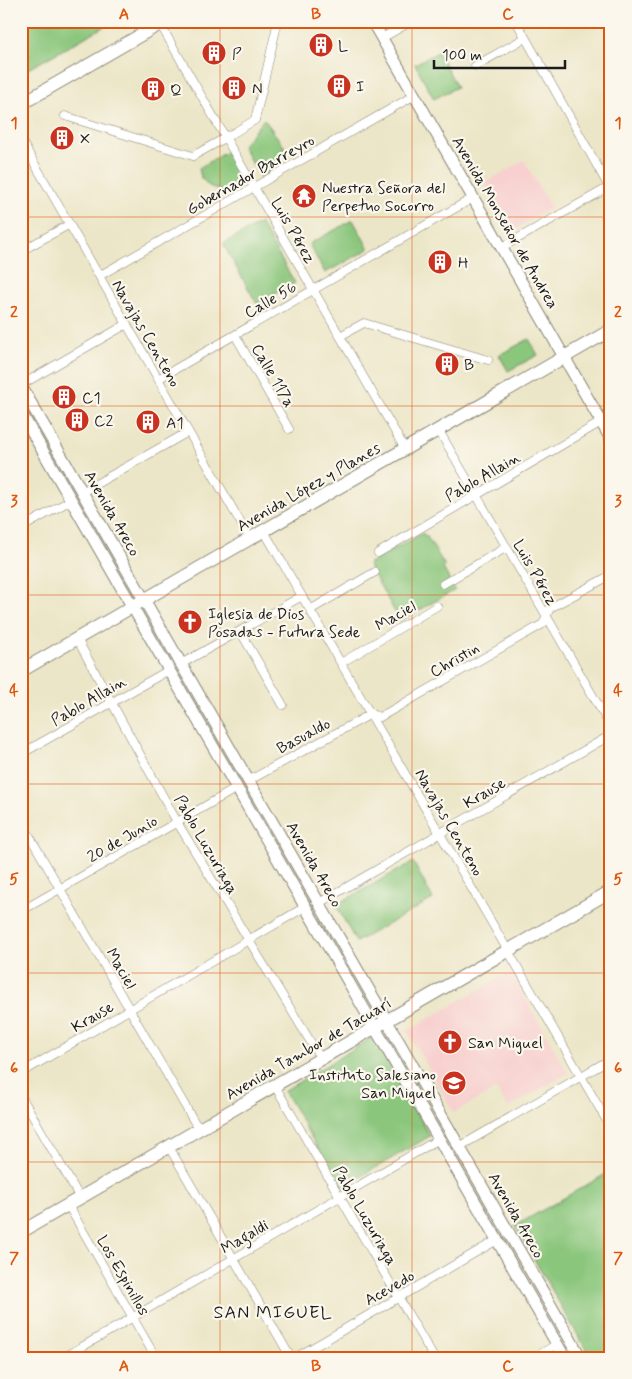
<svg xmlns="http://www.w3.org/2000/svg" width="632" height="1379" viewBox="0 0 632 1379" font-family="Mynerve,sans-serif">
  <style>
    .built { fill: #f7d0cf }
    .green { fill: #8ac67b; stroke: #53714c }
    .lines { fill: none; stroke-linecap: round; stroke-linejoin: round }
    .minor-casing { stroke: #848172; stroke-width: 9 }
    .secondary-casing { stroke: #848172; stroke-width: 13 }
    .primary-casing { stroke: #848172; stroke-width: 14 }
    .minor { stroke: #fff; stroke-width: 8 }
    .secondary { stroke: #fff; stroke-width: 11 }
    .primary { stroke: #fff; stroke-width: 12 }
    .grid { fill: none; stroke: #de560d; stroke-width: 1; stroke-opacity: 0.55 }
    .labels { text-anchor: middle; stroke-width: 4.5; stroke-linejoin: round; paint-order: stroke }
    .poi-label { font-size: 16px; fill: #1c1c1c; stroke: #fbf7ec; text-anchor: start }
    .street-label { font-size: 16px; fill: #1c1c1c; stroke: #fbf7ec }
    .neighbourhood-label { font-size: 18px; letter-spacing: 1px; fill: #1c1c1c; stroke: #fbf7ec }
    .neatline { fill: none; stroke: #de560d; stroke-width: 2 }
    .grid-label { font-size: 16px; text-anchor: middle; font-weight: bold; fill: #de560d }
  </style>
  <rect width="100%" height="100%" fill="#fbf7ec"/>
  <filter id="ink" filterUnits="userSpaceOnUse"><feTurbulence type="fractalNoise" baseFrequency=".02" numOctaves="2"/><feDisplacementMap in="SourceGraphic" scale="10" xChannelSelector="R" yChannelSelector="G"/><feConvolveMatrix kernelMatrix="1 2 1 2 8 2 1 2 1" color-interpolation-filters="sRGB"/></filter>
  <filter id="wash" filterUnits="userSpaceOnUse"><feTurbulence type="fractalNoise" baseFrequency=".0096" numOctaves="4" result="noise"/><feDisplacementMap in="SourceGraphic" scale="20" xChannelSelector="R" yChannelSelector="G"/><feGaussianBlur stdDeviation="1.12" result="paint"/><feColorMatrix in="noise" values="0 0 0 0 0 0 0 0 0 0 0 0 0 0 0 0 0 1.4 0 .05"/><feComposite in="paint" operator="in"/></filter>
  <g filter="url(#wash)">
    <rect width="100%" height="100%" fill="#ece6c8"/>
    <path class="built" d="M524,160L551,208L511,231L485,183Z
      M510,972L568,1073L508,1108L496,1089L454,1113L407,1031Z"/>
    <path class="green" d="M21,21H114L21,73Z
      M438,52L457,87L434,99L415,64Z
      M264,119L286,149L277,156L278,167L260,177L242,146Z
      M224,153H229L245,177L243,182L225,193L209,186L201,178L199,168Z
      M353,220L369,249L325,273L309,244Z
      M260,223L295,283L257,304L223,244Z
      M529,339L538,355L508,371L499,355Z
      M423,533L424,536L426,535L445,566L443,568L455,590L400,621L368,564Z
      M413,862L433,899L356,942L336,905Z
      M373,1037L430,1136L341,1188L284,1091Z
      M611,1171V1358H591L515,1226Z"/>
  </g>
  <g filter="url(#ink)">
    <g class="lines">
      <defs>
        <path id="minor" d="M516,21L609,187
          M160,24L405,449
          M382,38L412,21
          M475,66L525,38
          M65,116L193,156L225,138L255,120L278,21
          M21,140L250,539
          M501,248L611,186
          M21,251L70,224
          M99,276L415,95
          M235,335L289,429
          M340,336L364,323L488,360
          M158,379L473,198
          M21,385L127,324
          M438,429L611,727
          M82,492L188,432
          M21,528L71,500
          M264,531L611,1128
          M378,553L601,422
          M443,584L507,547
          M310,610L375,572
          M240,631L283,705
          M77,639L177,822L321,1059
          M21,653L29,666
          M341,663L437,606
          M181,664L302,596
          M371,714L380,717L543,624L550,608L611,575
          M21,754L169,670
          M248,781L371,714
          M21,821L199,1130
          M319,903L611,735
          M21,911L237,788
          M21,1073L305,907
          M275,1086L434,1358
          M21,1096L80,1198
          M169,1147L291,1358
          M459,1147L611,1059
          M68,1205L156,1358
          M63,1358L439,1139
          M295,1358L497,1240
          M534,1358L557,1344"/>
        <path id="secondary" d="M372,21L611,439
          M21,386L581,1358
          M21,413L565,1358"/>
        <path id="primary" d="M21,104L165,21
          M21,671L611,330
          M21,1232L611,891"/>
      </defs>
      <use href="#minor" class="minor-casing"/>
      <use href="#secondary" class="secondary-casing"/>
      <use href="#primary" class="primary-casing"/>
      <use href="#minor" class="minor"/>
      <use href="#secondary" class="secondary"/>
      <use href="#primary" class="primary"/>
    </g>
  </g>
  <path class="grid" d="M220,21V1358M412,21V1358M21,217H611M21,406H611M21,595H611M21,784H611M21,973H611M21,1162H611"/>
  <defs>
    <symbol id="building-disc" viewBox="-11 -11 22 22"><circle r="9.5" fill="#c8321e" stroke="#fbf7ec"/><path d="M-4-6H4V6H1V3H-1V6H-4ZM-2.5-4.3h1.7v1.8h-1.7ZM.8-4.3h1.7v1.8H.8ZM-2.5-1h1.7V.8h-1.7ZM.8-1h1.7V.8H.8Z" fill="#fff"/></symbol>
    <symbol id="temple-disc" viewBox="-11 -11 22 22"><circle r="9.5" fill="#c8321e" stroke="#fbf7ec"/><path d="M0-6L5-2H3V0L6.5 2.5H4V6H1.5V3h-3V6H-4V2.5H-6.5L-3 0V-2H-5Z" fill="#fff"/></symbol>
    <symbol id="church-disc" viewBox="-11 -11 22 22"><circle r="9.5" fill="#c8321e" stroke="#fbf7ec"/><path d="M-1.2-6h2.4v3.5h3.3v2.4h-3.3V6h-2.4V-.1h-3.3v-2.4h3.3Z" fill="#fff"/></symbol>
    <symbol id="school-disc" viewBox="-11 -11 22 22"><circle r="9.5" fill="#c8321e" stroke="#fbf7ec"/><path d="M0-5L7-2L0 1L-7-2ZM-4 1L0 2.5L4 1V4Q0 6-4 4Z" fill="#fff"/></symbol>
  </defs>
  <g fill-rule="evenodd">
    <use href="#building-disc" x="307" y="31" width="28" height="28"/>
    <use href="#building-disc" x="200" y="39" width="28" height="28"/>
    <use href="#building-disc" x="325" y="72" width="28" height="28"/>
    <use href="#building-disc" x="220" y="74" width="28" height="28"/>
    <use href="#building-disc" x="139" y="75" width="28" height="28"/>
    <use href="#building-disc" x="48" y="124" width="28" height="28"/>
    <use href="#temple-disc" x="290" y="182" width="28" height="28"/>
    <use href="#building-disc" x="426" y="248" width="28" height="28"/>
    <use href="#building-disc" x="433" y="350" width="28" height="28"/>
    <use href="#building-disc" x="50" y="383" width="28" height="28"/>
    <use href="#building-disc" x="63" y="406" width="28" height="28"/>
    <use href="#building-disc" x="134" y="408" width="28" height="28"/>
    <use href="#church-disc" x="176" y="608" width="28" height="28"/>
    <use href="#church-disc" x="436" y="1028" width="28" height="28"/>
    <use href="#school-disc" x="440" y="1069" width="28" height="28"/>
  </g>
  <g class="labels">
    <g class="poi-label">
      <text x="338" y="51">L</text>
      <text x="232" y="59">P</text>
      <text x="356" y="92">I</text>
      <text x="252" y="94">N</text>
      <text x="170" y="95">Q</text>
      <text x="80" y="144">X</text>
      <text x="322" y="193">Nuestra Señora del<tspan x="322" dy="18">Perpetuo Socorro</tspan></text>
      <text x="458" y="268">H</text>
      <text x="464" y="370">B</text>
      <text x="82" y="403">C1</text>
      <text x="94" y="426">C2</text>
      <text x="166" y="428">A1</text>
      <text x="208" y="619">Iglesia de Dios<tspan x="208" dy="18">Posadas - Futura Sede</tspan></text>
      <text x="468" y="1048">San Miguel</text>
      <text x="436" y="1080" text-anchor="end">Instituto Salesiano<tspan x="436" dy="18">San Miguel</tspan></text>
    </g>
    <g class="street-label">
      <text transform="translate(250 174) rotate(-30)" y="6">Gobernador Barreyro</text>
      <text transform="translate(506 222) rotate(60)" y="6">Avenida Monseñor de Andrea</text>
      <text transform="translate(294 230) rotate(60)" y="6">Luis Pérez</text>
      <text transform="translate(270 299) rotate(-30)" y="6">Calle 56</text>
      <text transform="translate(147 333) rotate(60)" y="6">Navajas Centeno</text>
      <text transform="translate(274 375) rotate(60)" y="6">Calle 117a</text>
      <text transform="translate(482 476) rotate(-30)" y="6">Pablo Allain</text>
      <text transform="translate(308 486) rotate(-30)" y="6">Avenida López y Planes</text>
      <text transform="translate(113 513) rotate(60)" y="6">Avenida Areco</text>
      <text transform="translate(536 572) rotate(60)" y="6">Luis Pérez</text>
      <text transform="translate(395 615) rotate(-30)" y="6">Maciel</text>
      <text transform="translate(454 659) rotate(-30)" y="6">Christin</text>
      <text transform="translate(88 700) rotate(-30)" y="6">Pablo Allain</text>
      <text transform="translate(303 735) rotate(-28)" y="6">Basualdo</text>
      <text transform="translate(484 792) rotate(-30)" y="6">Krause</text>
      <text transform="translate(450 822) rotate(60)" y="6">Navajas Centeno</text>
      <text transform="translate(122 838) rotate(-30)" y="6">20 de Junio</text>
      <text transform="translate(207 844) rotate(60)" y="6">Pablo Luzuriaga</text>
      <text transform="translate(315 864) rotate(60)" y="6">Avenida Areco</text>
      <text transform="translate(122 968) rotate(60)" y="6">Maciel</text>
      <text transform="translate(92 1016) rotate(-30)" y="6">Krause</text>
      <text transform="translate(308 1048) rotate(-30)" y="6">Avenida Tambor de Tacuarí</text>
      <text transform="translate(366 1215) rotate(60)" y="6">Pablo Luzuriaga</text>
      <text transform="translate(517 1215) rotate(60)" y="6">Avenida Areco</text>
      <text transform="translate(244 1236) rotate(-30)" y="6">Magaldi</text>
      <text transform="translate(124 1275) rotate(60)" y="6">Los Espinillos</text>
      <text transform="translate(389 1287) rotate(-30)" y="6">Acevedo</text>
    </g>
    <g class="neighbourhood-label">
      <text x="273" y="1318">SAN MIGUEL</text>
    </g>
  </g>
  <rect width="632" height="1379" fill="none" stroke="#fbf7ec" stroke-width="55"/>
  <path d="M434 60v8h131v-8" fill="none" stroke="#1c1c1c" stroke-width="2.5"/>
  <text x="442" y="60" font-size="15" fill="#1c1c1c" stroke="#fbf7ec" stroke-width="4" paint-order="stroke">100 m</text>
  <rect x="28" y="28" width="576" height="1324" class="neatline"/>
  <g class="grid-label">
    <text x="124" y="19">A</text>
    <text x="316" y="19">B</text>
    <text x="508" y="19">C</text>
    <text x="14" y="128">1</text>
    <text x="618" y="128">1</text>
    <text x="14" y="317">2</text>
    <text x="618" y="317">2</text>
    <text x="14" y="506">3</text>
    <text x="618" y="506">3</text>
    <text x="14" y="695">4</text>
    <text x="618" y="695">4</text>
    <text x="14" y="884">5</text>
    <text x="618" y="884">5</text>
    <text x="14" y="1073">6</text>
    <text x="618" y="1073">6</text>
    <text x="14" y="1263">7</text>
    <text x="618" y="1263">7</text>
    <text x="124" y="1371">A</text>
    <text x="316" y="1371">B</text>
    <text x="508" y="1371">C</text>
  </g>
</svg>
